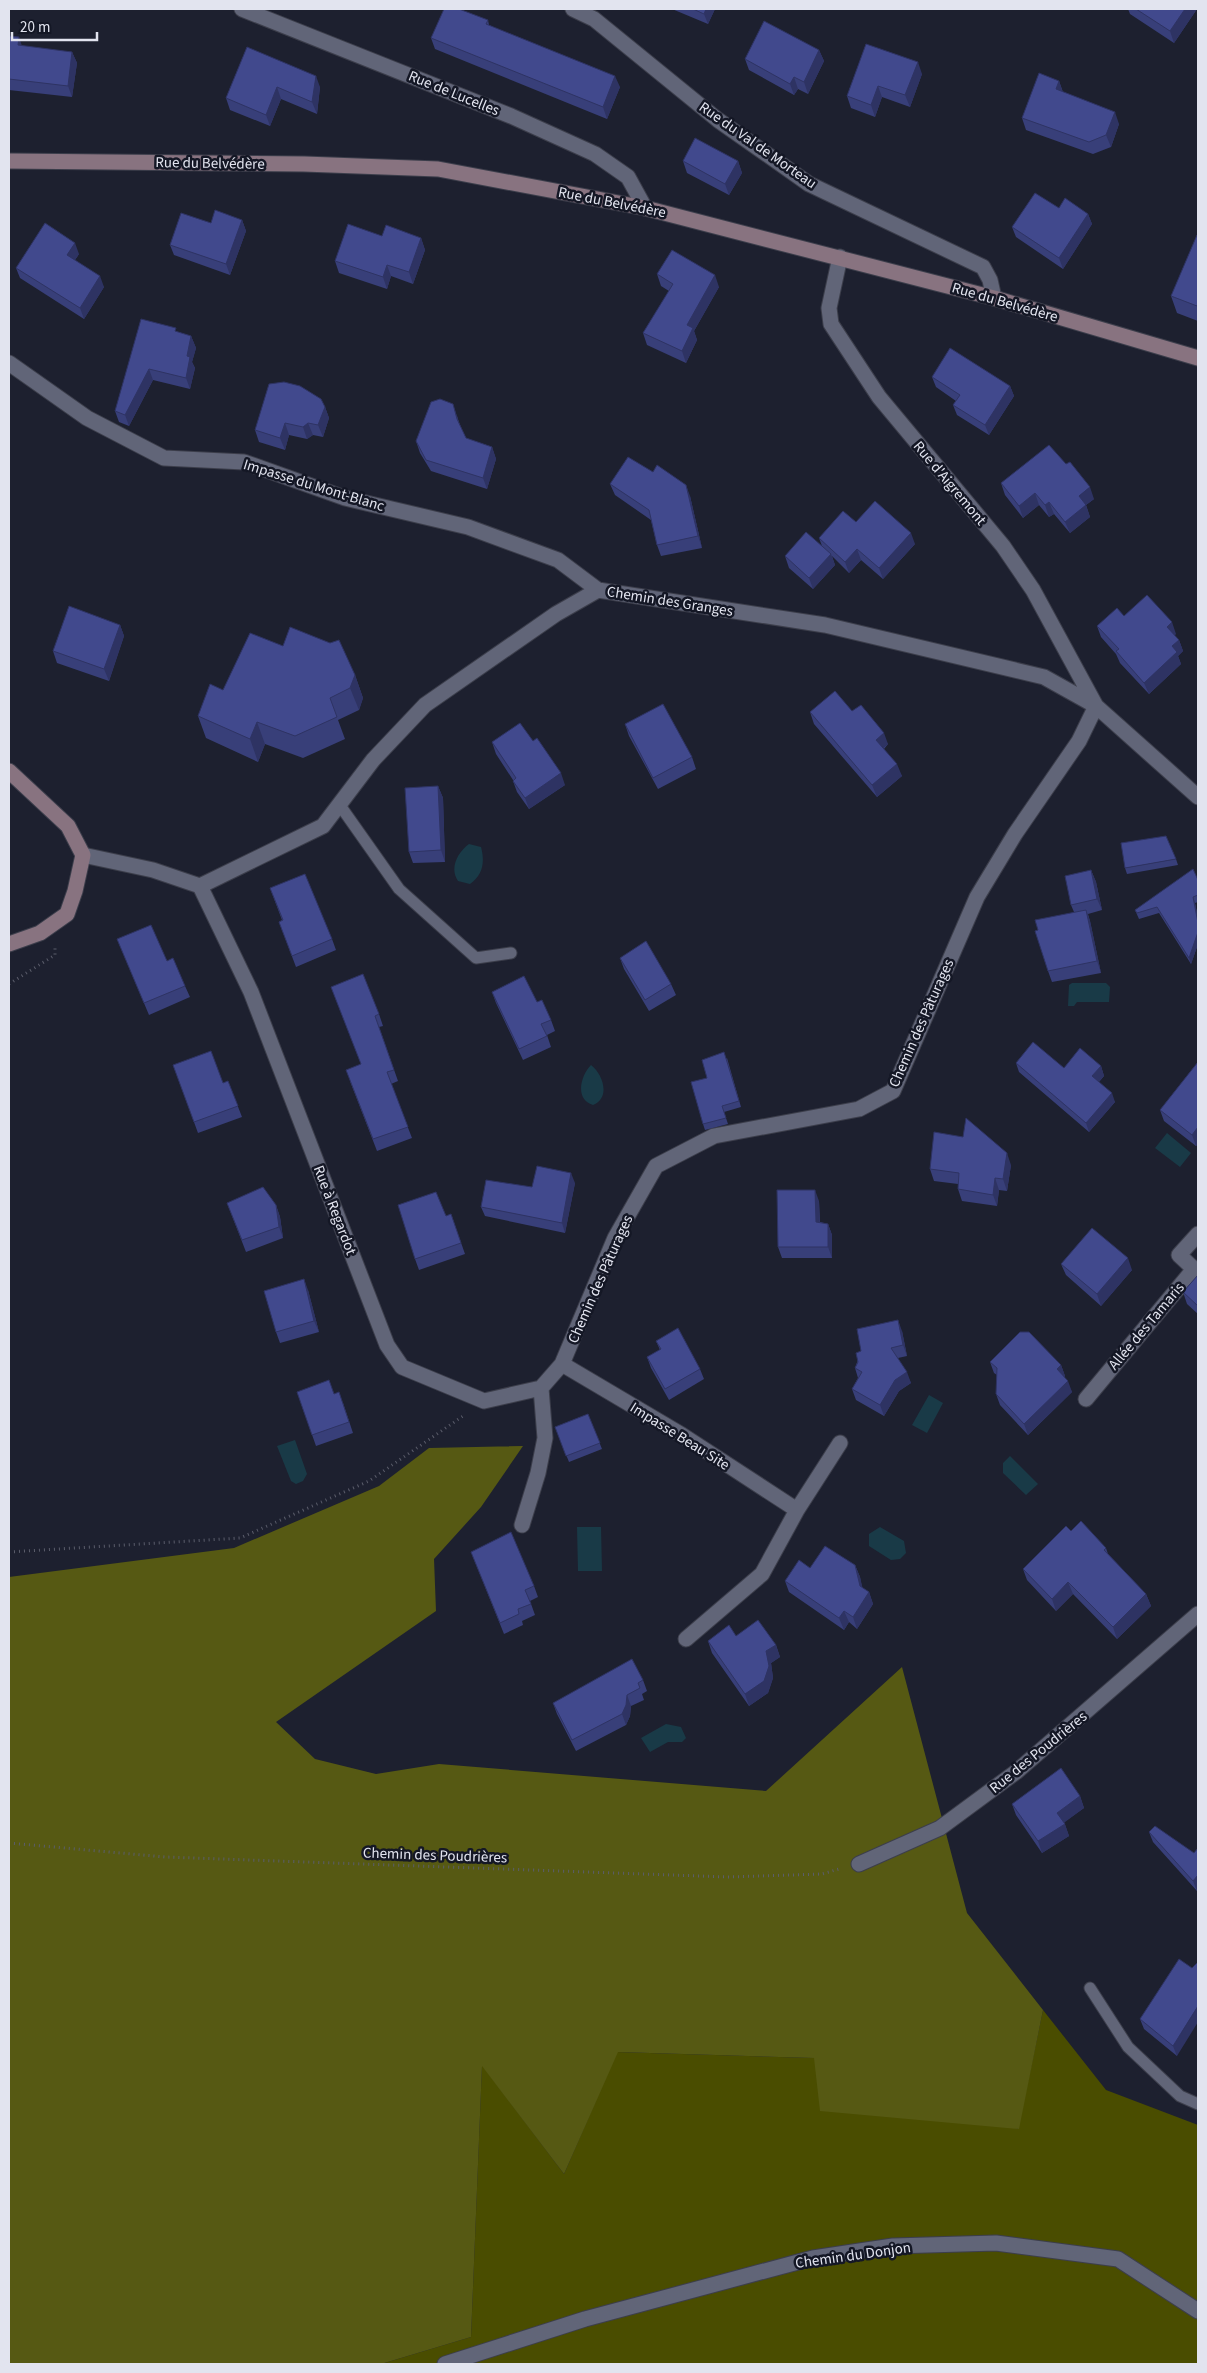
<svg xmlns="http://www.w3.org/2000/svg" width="1207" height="2373" viewBox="0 0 1207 2373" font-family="'Source Sans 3',sans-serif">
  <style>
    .green { fill: #4a4d00 }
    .forest { fill: #565913 }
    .water { fill: #193a47 }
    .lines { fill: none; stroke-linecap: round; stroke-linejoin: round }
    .lane-casing { stroke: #3c3e4b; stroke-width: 13 }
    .street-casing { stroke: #3c3e4b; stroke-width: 17 }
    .secondary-casing { stroke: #3c3e4b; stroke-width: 17 }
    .path { stroke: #5b5d6b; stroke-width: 3; stroke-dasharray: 1 4; stroke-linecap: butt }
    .lane { stroke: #616578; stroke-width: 11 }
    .street { stroke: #616578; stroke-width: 15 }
    .secondary { stroke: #887380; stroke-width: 15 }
    .wall { fill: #383f79 }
    .shaded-wall { fill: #2e3363 }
    .building { fill: #41498d; stroke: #2e3363 }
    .labels { text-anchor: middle; stroke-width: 5; stroke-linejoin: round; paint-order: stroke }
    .street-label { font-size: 15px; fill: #e2e4ef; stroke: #141725 }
  </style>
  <rect width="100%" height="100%" fill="#1d202f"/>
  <path class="green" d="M1043,2010L1106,2090L1198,2125V2364H381L471,2337L482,2065L564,2174L617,2052L814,2058L1018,2129Z"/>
  <path class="forest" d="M523,1446L481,1507L434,1559L436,1611L276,1722L315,1759L376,1774L439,1764L766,1791L902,1667L967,1913L1043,2010L1019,2129L820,2111L814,2058L618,2052L564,2174L482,2066L471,2337L381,2364H9V1577L234,1548L379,1486L429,1448Z"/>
  <path class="water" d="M469,844L481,847C485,862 483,875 470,884L458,881C449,868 458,852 469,844Z
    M1072,983H1106L1110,987L1109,1002H1077L1074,1006H1068L1069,985Z
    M591,1065C603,1074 611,1098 593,1105C574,1099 581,1075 591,1065Z
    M1167,1133L1191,1153L1180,1167L1155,1148Z
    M929,1395L943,1403L927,1433L912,1425Z
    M295,1440L307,1474L303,1481L296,1484L291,1481L277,1446Z
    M1010,1456L1038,1484L1026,1495L1003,1473V1463Z
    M577,1527H601L602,1571H578Z
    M880,1527L904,1541L906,1553L900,1559L891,1560L869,1546V1534Z
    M666,1724L681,1727L686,1738L682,1742H668L650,1752L641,1738Z"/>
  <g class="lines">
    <defs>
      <path id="lane" d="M339,804L399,889L476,958L511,953
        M1090,1988L1128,2047L1180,2096L1198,2104"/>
      <path id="street" d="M242,9L511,116L595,154L628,177L645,208
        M573,9L594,19L718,120L809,184L983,267L990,280L994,298
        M840,257L829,308L831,324L879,397L1003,546L1033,590L1096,706
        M9,363L87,418L164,458L244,462L345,498L468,527L558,560L598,590
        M83,855L153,870L200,886L323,826L373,760L425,705L556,614L598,590L825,625L1044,677L1096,706L1198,797
        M200,886L251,992L387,1345L402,1367L484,1401L541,1388L562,1364L615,1238L656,1166L714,1136L859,1109L893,1091L977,897L1015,834L1079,741L1096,706
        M562,1364L682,1435L797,1510L762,1574L686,1639
        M1086,1399L1194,1269L1179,1255L1198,1234
        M797,1510L840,1443
        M522,1525L538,1473L545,1438L541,1388
        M859,1864L940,1828L1016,1772L1198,1614
        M445,2364L585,2319L813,2258L893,2246L996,2243L1118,2259L1198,2311"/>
      <path id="secondary" d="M9,161L304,164L438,169L645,208L994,298L1198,358
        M9,771L68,826L83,855L75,891L67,914L40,933L9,944"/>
    </defs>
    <use href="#lane" class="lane-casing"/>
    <use href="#street" class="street-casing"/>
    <use href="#secondary" class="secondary-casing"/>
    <path class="path" d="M9,984L55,955V948
      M9,1552L240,1538L369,1481L463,1416
      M9,1843L165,1857L728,1877L822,1874L839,1869"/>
    <use href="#lane" class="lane"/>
    <use href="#street" class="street"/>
    <use href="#secondary" class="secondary"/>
  </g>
  <path class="wall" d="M672,9H715L708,24Z
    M1128,9H1197L1174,43L1130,14Z
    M488,20L489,25L620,87L607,119L435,49L431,38Z
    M9,36L22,46L72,52L77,63L72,97L9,90Z
    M866,44L922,74L910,107L882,97L875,117L851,108L847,96Z
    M247,47L320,87L317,114L281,99L270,126L230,110L226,98Z
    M819,50L824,61L808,94L798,89L794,95L749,70L745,59Z
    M1059,81L1063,92L1119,124L1111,147L1093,154L1026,130L1022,118Z
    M683,161H738L742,173L729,195L687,173Z
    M1059,208L1088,214L1092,224L1063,269L1016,237L1012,227Z
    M242,220L246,231L230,275L174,255L170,245L211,223Z
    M382,236L421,238L425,250L413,284L391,276L387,289L339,273L335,261Z
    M1198,236V321L1177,313L1171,296Z
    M79,254L75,260L104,287L84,319L20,278L16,268Z
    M657,274L719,287L694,331L697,340L686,363L647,345L643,333L669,291L661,286Z
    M178,332L191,336L196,348L192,362L195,368L190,389L153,380L129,426L119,422L115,411Z
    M932,377L1010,386L1014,396L989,435L957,415L953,405L956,401L936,387Z
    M325,407L329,418L323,437L313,435L307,439L289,435L285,450L259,442L255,430Z
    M457,416L460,425L466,438L492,447L496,459L487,489L431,471L420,453L416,441Z
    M1001,483L1094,499L1086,505L1090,517L1070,533L1054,514L1049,517L1039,505L1023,518L1005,495Z
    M610,484L690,496L702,548L661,556L657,545L651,520L615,495Z
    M856,522L915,544L883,579L861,560L849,573L832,556L835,565L813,589L789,568L785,556L822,546L819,538Z
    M1124,616L1176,634L1174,635L1179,640L1183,651L1178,656L1181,664L1149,694L1120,663L1116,654L1101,637L1097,626Z
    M120,625L124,636L109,681L57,663L53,651Z
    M355,675L363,698L359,710L338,720L345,739L303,758L265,744L258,762L206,738L198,716L223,690Z
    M852,711L888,744L884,749L902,776L877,797L814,724L810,712Z
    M625,724L692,757L696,769L658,789L629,736Z
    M492,742L565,785L529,809L517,792L513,781V780L496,754Z
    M438,786L443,798L445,862L413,863L409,852Z
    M1176,859L1178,865L1127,874L1125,868Z
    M1091,870L1096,882L1102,910L1088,914L1090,921L1101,973L1052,982L1048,971L1038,930L1074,912L1071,905Z
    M1198,880V902L1195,903L1198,918V944L1191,964L1159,913L1139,919L1135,910Z
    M270,888L332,939L336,950L296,967L279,922L282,920Z
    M117,939L167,961L185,986L190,997L149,1015Z
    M620,958L671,984L676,995L649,1011L624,969Z
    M331,987L379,1014L383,1026L379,1027L398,1081L391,1084L412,1138L377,1151L350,1081L361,1064Z
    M492,992L537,1002L551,1020L555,1031L547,1035L551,1047L523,1060L496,1003Z
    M727,1058L741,1107L724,1112L728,1124L705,1130L703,1124L707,1078Z
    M1198,1062V1144L1196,1146L1164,1121L1160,1110Z
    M1016,1063L1064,1068L1101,1066L1104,1076L1099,1082L1115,1102L1089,1132L1019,1072Z
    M173,1065L223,1083L228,1081L242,1117L198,1133Z
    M1011,1165L1007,1191L999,1190L997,1206L962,1201L958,1189V1184L934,1181L930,1169Z
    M575,1183L565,1233L485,1216L481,1207L532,1187Z
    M819,1201L820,1222L828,1224L832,1235V1258H782L778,1247Z
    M227,1203L276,1205L280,1217L283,1238L246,1252Z
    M451,1214L465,1254L419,1270L415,1259L446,1216Z
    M1061,1264L1132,1270L1101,1306L1066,1275Z
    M1198,1275V1314L1187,1304L1183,1292Z
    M308,1290L319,1332L280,1343L276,1332Z
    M902,1331L907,1356L898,1358L911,1383L899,1391L884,1416L856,1400L852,1389L858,1378L855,1368L861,1351Z
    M656,1341L700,1369L704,1379L669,1400L651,1368L647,1357L660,1350Z
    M990,1362L1061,1365L1065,1376L1064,1377L1072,1392L1028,1435L1000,1405L996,1394L997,1375L994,1373Z
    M297,1392L334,1394L343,1403L353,1433L316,1446Z
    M588,1414L602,1449L569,1462L555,1427Z
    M1071,1531L1106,1548L1108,1554L1146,1594L1151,1606L1117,1639L1073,1594L1056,1611L1027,1580L1023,1569Z
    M471,1552L534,1586L538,1597L530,1601L535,1615L522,1621L523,1625L504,1634Z
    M855,1565L860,1577L862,1588L869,1592L873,1604L857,1629L849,1622L844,1630L789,1592L785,1581L810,1568Z
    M736,1636L776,1645L780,1657L771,1663L773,1678L768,1693L749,1706L712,1653L708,1641Z
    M643,1680L647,1691L642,1694L644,1700L631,1706L630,1716L626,1725L576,1751L557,1714L553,1703Z
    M1080,1796L1084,1808L1064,1822L1069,1836L1042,1853L1016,1815L1012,1804Z
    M1149,1832L1194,1853L1198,1848V1890L1197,1891L1153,1842Z
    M1192,1968L1177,2056L1144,2029L1140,2019Z"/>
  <path class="shaded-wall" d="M706,9H715L708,24L704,14Z
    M1185,9H1197L1174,43L1170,31Z
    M19,37L23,49L18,45Z
    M819,50L824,61L808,94L804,82Z
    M72,52L77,63L72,97L68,86Z
    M918,62L922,74L910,107L905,95Z
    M316,76L320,87L317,114L312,102Z
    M615,76L620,87L607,119L603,107Z
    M794,77L798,89L794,95L790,84Z
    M1059,81L1063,93L1056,89Z
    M878,86L882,97L875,117L871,105Z
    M277,87L281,99L270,126L266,115Z
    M1115,112L1119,124L1111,147L1106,135Z
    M738,161L742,173L729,195L725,184Z
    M1088,214L1092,224L1063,269L1059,258Z
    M242,220L246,231L230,275L226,264Z
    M421,238L425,250L413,284L409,272Z
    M75,243L79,254L71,266L67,255Z
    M387,265L391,276L387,289L383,277Z
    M715,275L719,287L694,331L697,340L686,363L682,351L687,325Z
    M100,276L104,287L84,319L80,308Z
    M191,336L196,348L192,362L195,368L190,389L186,378L187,356Z
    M149,369L153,380L129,426L125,415Z
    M1010,386L1014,396L989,435L985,425Z
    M453,404L457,416L461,431L457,419Z
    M325,407L329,418L323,437L318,425Z
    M285,423L289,435L285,450L280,438Z
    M308,423L313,435L307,439L303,427Z
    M492,447L496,459L487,489L483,478Z
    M686,485L690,496L702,548L698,536Z
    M1090,487L1094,499L1086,505L1090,517L1070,533L1065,522L1079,496Z
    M1035,493L1039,505L1023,518L1019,506Z
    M1049,502L1054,514L1049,517L1045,505Z
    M911,533L915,544L883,579L879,568Z
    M857,549L861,560L849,573L845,562Z
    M831,554L835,565L813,589L809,578Z
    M1172,622L1176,634L1171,638L1167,627Z
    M120,625L124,636L109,681L104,669Z
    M1179,640L1183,651L1178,656L1181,664L1149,694L1144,683L1172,646Z
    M355,675L363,698L359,710L350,688Z
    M257,722L265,744L258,762L250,739Z
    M884,733L888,744L880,751L876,740Z
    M897,764L902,776L877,797L872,785Z
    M561,773L565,785L529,809L525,798Z
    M438,786L443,798L445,862L441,850Z
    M1091,870L1096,882L1102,910L1097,899Z
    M1193,897L1195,903L1198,918V923Z
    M1086,910L1090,921L1101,973L1097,961Z
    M1198,932V944L1191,964L1189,958Z
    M1101,1066L1104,1076L1095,1086L1092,1076Z
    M1112,1093L1115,1102L1089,1132L1086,1123Z
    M1198,1127V1144L1196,1146L1192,1135Z
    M1007,1153L1011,1165L1007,1191L1003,1179Z
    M571,1173L575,1183L565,1233L562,1223Z
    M995,1178L999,1190L997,1206L993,1195Z
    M815,1190L819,1201L820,1233L816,1222Z
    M276,1205L280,1217L283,1238L279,1227Z
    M828,1224L832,1235V1258L828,1247Z
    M1128,1258L1132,1270L1101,1306L1097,1294Z
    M304,1279L308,1290L319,1332L314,1321Z
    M898,1320L902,1331L907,1356L903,1345Z
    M1061,1365L1065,1376L1061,1381L1057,1369Z
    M907,1372L911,1383L899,1391L884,1416L880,1405L895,1380Z
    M1068,1381L1072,1392L1028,1435L1024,1424Z
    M855,1565L860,1577L865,1598L860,1586Z
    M1068,1582L1073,1594L1056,1611L1052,1599Z
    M869,1592L873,1604L857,1629L853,1617Z
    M1146,1594L1151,1606L1117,1639L1113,1627Z
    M844,1611L849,1622L844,1630L839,1618Z
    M776,1645L780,1657L771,1663L773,1678L768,1693L749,1706L745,1694L766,1651Z
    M627,1695L631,1706L630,1716L626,1725L622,1714Z
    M1080,1796L1084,1808L1061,1825L1057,1813Z
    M1065,1824L1069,1836L1042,1853L1038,1841Z
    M1198,1875V1890L1197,1891L1193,1881Z
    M1198,2006V2022L1177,2056L1173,2046Z"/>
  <path class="building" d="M444,9H459L488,20L486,24L615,76L603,107L431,38Z
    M693,9H706L704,14Z
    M1136,9H1185L1170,31Z
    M764,21L819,50L804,82L794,77L790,84L745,59Z
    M9,36L19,37L18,45L72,52L68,86L9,79Z
    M866,44L918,62L905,95L878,86L871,105L847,96Z
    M247,47L316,76L312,102L277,87L266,115L226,98Z
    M1039,73L1059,81L1056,89L1115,112L1106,135L1089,142L1022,118Z
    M695,138L738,161L725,184L683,161Z
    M1035,193L1059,208L1065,198L1088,214L1059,258L1012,227Z
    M215,210L242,220L226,264L170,245L181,213L211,223Z
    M45,223L75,243L67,255L100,276L80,308L16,268Z
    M348,224L382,236L386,225L421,238L409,272L387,265L383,277L335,261Z
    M1197,235L1198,236V303L1197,306L1171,296Z
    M672,250L715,275L687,325L693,328L682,351L643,333L673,284L657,274Z
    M141,319L176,328L175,331L191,336L187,356L190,357L186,378L149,369L125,415L115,411Z
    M950,348L1010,386L985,425L953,405L960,395L932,377Z
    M284,382L300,386L321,399L325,407L318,425L308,423L303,427L285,423L280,438L255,430L269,384Z
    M440,399L453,404L457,419L466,438L492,447L483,478L426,460L416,441L431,402Z
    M1049,445L1066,464L1070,462L1090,487L1079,496L1086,505L1065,522L1049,502L1045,505L1035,493L1019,506L1001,483Z
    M628,457L653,472L657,465L686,485L698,536L657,545L649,510L610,484Z
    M875,501L911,533L879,568L857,549L845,562L819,538L843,511L856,522Z
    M806,532L831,554L809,578L785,556Z
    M1147,595L1172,622L1167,627L1179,640L1172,646L1177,652L1144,683L1116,651L1119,649L1097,626L1117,608L1124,616Z
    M69,606L120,625L104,669L53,651Z
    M290,627L330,643L339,640L355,675L350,688L330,698L337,717L295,736L257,722L250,739L198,716L210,684L223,690L250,633L283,646Z
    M835,691L852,711L861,705L884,733L876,740L897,764L872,785L810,712Z
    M663,704L692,757L653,778L625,724Z
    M520,723L533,741L537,738L561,773L525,798L513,781L516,778L492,742Z
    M438,786L441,850L409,852L405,788Z
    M1166,836L1176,859L1125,868L1121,843Z
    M1193,869L1198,880V895L1193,897L1198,923V932L1189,958L1157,907L1137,913L1135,910Z
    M1091,870L1097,899L1071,905L1065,876Z
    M305,874L332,939L292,956L279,922L283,920L270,888Z
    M1086,910L1097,961L1048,971L1035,931L1038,930L1035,920Z
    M151,925L167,961L173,958L185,986L144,1003L117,939Z
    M646,941L671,984L645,1000L620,958Z
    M363,974L379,1014L375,1016L394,1070L387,1072L408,1127L373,1139L346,1070L361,1064L331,987Z
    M524,976L537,1002L542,1000L551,1020L541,1024L547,1036L519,1049L492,992Z
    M1033,1042L1064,1068L1080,1048L1101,1066L1092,1076L1112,1093L1086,1123L1016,1063Z
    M211,1051L223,1083L228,1081L238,1106L194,1122L173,1065Z
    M724,1052L739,1101L722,1106L726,1118L703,1124L691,1082L707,1078L702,1060Z
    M1198,1062V1127L1192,1135L1160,1110Z
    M966,1118L1007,1153L1003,1179L995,1178L993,1195L958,1189L959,1173L930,1169L934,1132L963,1137Z
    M537,1166L571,1173L562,1223L481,1207L486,1180L532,1187Z
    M263,1187L276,1205L279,1227L242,1240L227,1203Z
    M777,1190H815L816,1222L828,1224V1247H778Z
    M436,1192L446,1216L451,1214L461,1243L415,1259L398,1205Z
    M1092,1228L1128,1258L1097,1294L1061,1264Z
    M1198,1275V1306L1183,1292Z
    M304,1279L314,1321L276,1332L264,1291Z
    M898,1320L903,1345L891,1348L907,1372L895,1380L880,1405L852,1389L862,1372L855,1368L858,1362L856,1353L861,1351L857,1329Z
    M678,1328L700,1369L665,1389L647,1357L661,1349L656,1341Z
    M1020,1332H1029L1061,1365L1057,1369L1068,1381L1024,1424L996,1394L997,1368L990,1362Z
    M329,1380L334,1394L339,1392L349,1422L312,1435L297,1392Z
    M588,1414L600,1443L566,1456L555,1427Z
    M1081,1521L1106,1548L1104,1550L1146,1594L1113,1627L1068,1582L1052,1599L1023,1569L1066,1526L1071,1531Z
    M511,1532L534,1586L525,1590L531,1604L518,1609L519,1614L500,1623L471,1552Z
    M825,1546L855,1565L860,1586L869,1592L853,1617L844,1611L839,1618L785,1581L799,1560L810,1568Z
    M758,1620L776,1645L766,1651L769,1666L764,1681L745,1694L708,1641L729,1625L736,1636Z
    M632,1659L643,1680L638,1683L640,1688L627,1695L626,1705L622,1714L572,1740L553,1703Z
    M1061,1768L1080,1796L1057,1813L1065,1824L1038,1841L1012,1804Z
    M1155,1826L1194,1853L1198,1848V1875L1193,1881L1149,1832Z
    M1179,1959L1192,1968L1198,1962V2006L1173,2046L1140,2019Z"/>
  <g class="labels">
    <g class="street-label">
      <text transform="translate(454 93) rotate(22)" y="5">Rue de Lucelles</text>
      <text transform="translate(758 145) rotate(35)" y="5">Rue du Val de Morteau</text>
      <text transform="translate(210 163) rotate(1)" y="5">Rue du Belvédère</text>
      <text transform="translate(612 202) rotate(11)" y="5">Rue du Belvédère</text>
      <text transform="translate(1005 302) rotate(16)" y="5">Rue du Belvédère</text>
      <text transform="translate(950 483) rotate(50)" y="5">Rue d'Aigremont</text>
      <text transform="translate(314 485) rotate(17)" y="5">Impasse du Mont-Blanc</text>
      <text transform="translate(670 601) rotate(9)" y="5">Chemin des Granges</text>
      <text transform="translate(921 1023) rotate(-66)" y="5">Chemin des Pâturages</text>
      <text transform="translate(335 1210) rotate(69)" y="5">Rue à Regardot</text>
      <text transform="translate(600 1279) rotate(-66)" y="5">Chemin des Pâturages</text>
      <text transform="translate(1146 1326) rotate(-50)" y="5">Allée des Tamaris</text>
      <text transform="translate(680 1436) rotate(32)" y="5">Impasse Beau Site</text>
      <text transform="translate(1038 1752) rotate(-39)" y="5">Rue des Poudrières</text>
      <text transform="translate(435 1855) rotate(2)" y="5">Chemin des Poudrières</text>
      <text transform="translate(853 2255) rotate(-8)" y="5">Chemin du Donjon</text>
    </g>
  </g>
  <rect width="1207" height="2373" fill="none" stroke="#e2e4ef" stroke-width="20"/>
  <path d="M12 32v8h85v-8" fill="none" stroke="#e2e4ef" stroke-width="2.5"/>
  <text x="20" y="32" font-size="15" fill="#e2e4ef" stroke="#141725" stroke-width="4" paint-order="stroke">20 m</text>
</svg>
